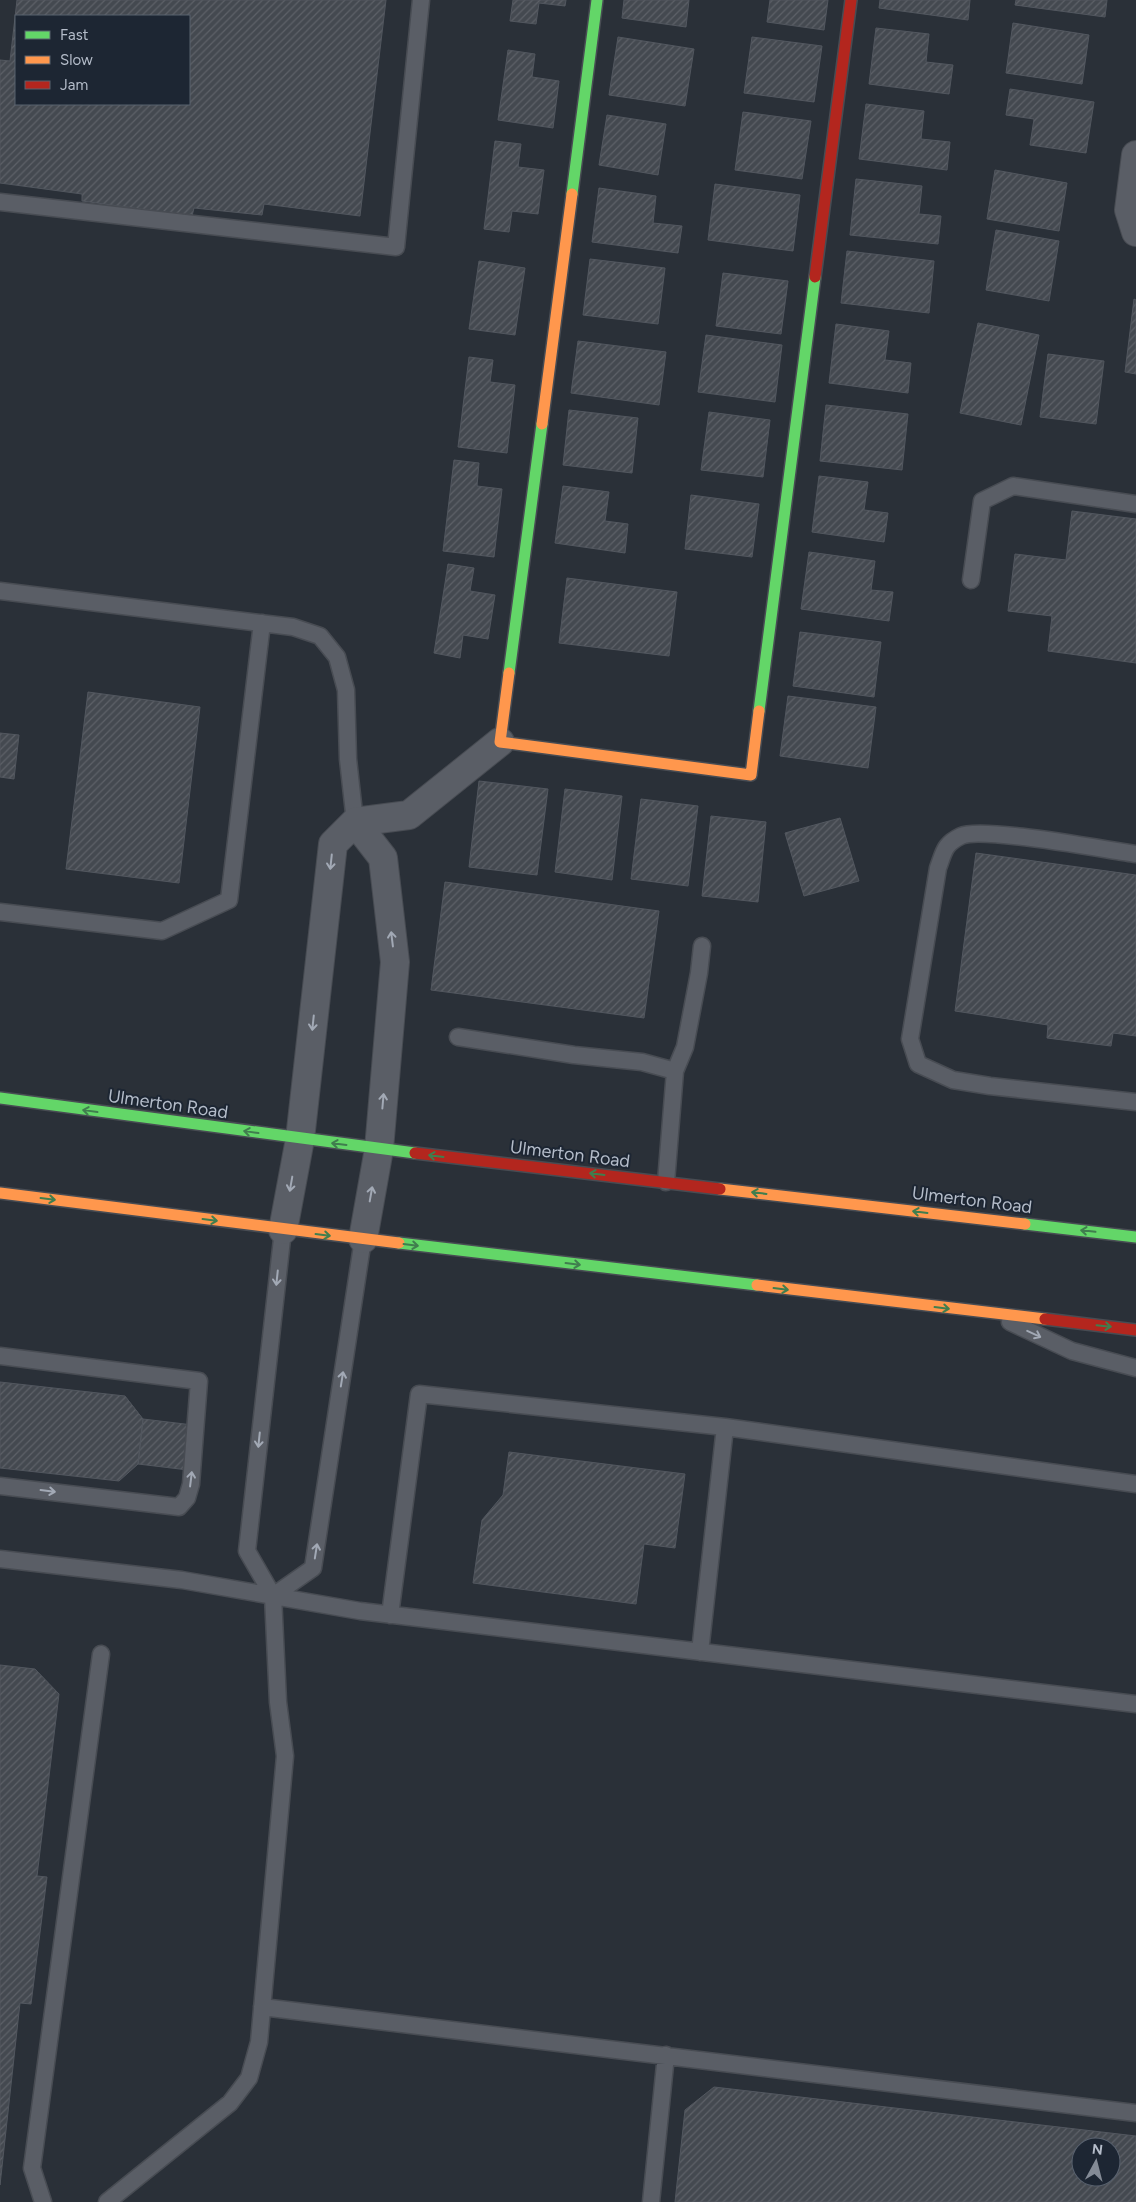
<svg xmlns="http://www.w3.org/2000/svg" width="1136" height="2202" viewBox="0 0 1136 2202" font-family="Figtree,sans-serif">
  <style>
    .building { fill: url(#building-hatch); stroke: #52575f; fill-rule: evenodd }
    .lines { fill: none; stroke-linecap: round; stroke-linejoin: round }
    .lane-casing { stroke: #484c53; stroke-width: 19 }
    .street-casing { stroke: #484c53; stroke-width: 30 }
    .fast-casing { stroke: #484c53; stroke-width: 14 }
    .slow-casing { stroke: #484c53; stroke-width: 14 }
    .jam-casing { stroke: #484c53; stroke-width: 14 }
    .lane { stroke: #5a5e66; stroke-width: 16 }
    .street { stroke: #5a5e66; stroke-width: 28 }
    .fast { stroke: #63d668; stroke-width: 11 }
    .slow { stroke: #ff974d; stroke-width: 11 }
    .jam { stroke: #b3261e; stroke-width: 11 }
    .oneway { stroke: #a2a9b5 }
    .oneway2 { stroke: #407e4e }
    .labels { text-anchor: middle; stroke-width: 4; stroke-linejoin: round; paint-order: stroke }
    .street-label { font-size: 18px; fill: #b4bcc9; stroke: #1d2633 }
  </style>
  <defs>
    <pattern id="building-hatch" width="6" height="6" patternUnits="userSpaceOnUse" patternTransform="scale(1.25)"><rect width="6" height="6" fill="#444950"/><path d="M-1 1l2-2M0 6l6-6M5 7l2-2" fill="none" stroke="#5d6168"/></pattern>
  </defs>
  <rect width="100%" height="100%" fill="#2a3038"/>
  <path class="building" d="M17,0H386L360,216L264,204L262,215L194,208L192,216L82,201V194L0,183V60L10,61ZM16,16H189V104H16Z
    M513,0H566L565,6L539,3L536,24L510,21Z
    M624,0H689L686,27L622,18Z
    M770,0H828L824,30L767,22Z
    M880,0H970L968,20L879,8Z
    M1016,0H1107L1105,17L1015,5Z
    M1013,23L1089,35L1082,84L1006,73Z
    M876,28L929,34L926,62L953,65L949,94L869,84Z
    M618,37L694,49L685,106L609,95Z
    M752,37L822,46L814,102L744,93Z
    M508,50L535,54L532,77L559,81L553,128L498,120Z
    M1010,89L1094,102L1086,153L1030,145L1034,119L1006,115Z
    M866,104L924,111L921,139L950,142L947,170L859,159Z
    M743,112L811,121L802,179L735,170Z
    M607,115L666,124L658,175L599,165Z
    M495,141L521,144L518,167L544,170L538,214L512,211L509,232L484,229Z
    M995,170L1067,183L1059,231L987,219Z
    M856,179L922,186L919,214L941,216L938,244L850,235Z
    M715,184L800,195L793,251L708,240Z
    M599,188L656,196L653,223L682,226L678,253L592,242Z
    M996,230L1059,241L1049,301L986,290Z
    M847,251L934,261L929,313L841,303Z
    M590,259L665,268L658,324L583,315Z
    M479,261L525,268L515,335L469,329Z
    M723,273L788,281L781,334L716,326Z
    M1134,299L1136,300V374L1125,372Z
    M978,323L1039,335L1021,425L960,413Z
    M836,324L889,331L885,360L911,363L908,393L829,383Z
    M706,335L782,345L775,402L698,392Z
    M578,341L666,352L659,405L571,393Z
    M1048,354L1104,361L1096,424L1040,417Z
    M469,357L493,360L490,382L515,385L507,453L458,447Z
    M826,405L908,414L902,470L820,461Z
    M569,410L638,418L632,473L563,465Z
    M709,412L770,420L763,477L701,470Z
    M454,460L479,463L477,486L502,489L494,557L443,551Z
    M819,476L868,482L864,510L888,513L884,542L812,532Z
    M563,486L609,492L605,521L628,524L625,553L555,543Z
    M691,495L759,504L752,557L685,549Z
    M1072,511L1136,519V663L1048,651L1052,616L1008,611L1015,554L1066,560Z
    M809,552L875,561L871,590L893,592L889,621L801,609Z
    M448,564L474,568L470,591L495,595L488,639L463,635L460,658L434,653Z
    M567,578L677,592L669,656L559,643Z
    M800,632L881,642L874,697L793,686Z
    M88,692L200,707L179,883L66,869Z
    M788,696L876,707L868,768L780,756Z
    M0,733L19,735L14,779L0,777Z
    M479,781L548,789L537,875L469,867Z
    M565,789L622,796L612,880L555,872Z
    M641,799L698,806L688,886L631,879Z
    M711,816L766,822L758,902L702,896Z
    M840,818L859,881L804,896L785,833Z
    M976,853L1136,875V1036L1113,1033L1111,1046L1047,1038L1048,1025L955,1011Z
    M445,882L659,911L644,1018L431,990Z
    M0,1382L125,1396L143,1419L138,1464L119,1481L0,1468Z
    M143,1419L193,1425L188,1470L138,1464Z
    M509,1452L685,1474L675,1548L644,1544L636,1604L473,1583L482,1520L503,1495Z
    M0,1665L35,1669L59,1694L37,1876L47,1877L31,2004L20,2003L0,2185Z
    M714,2087L1136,2136V2202H675L685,2110ZM1081,2147H1111V2177H1081Z"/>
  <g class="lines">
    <defs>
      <path id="lane" d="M0,202L396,247L421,0
        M971,580L982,501L1013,486L1136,504
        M0,591L293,627L320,636L337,657L346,690L348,759L355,822
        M1136,854C1106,850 982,826 961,836C944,844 944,852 938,868L910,1039L918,1064L953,1080L990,1086L1136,1102
        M0,912L162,931L229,900L262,623
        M458,1037L574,1055L642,1062L675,1071
        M666,1182L675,1071L685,1047L699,973L702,946
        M1010,1322L1072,1351L1136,1368
        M0,1356L199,1381L191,1484L187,1498L179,1507L0,1486
        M0,1559L182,1580L360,1611L1136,1704
        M273,1596L313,1568L363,1239
        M390,1615L419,1394L725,1427L1136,1484
        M700,1652L725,1427
        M262,2007L1136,2113
        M43,2202L32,2168L101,1654
        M107,2202L230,2103L249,2078L259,2042L285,1756L278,1702L273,1596L247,1551L283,1230
        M651,2202L666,2055"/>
      <path id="street" d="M1136,155L1129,210L1136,232
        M355,822L383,858L395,962L379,1149L363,1239
        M283,1230L300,1139L333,844L355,822L409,815L500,742"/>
      <path id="fast" d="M572,194L597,0
        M509,673L542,424
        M759,711L815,277
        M0,1098L415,1153
        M1025,1224L1136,1237
        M399,1243L757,1285"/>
      <path id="slow" d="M542,424L572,194
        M509,673L500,742L751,775L759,711
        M720,1189L1025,1224
        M0,1193L399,1243
        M757,1285L1045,1319"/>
      <path id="jam" d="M815,277L851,0
        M415,1153L720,1189
        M1045,1319L1136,1330"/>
    </defs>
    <use href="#lane" class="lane-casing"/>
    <use href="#street" class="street-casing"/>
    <use href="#fast" class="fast-casing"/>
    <use href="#slow" class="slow-casing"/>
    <use href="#jam" class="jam-casing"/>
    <use href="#lane" class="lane"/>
    <use href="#street" class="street"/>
    <use href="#fast" class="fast"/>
    <use href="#slow" class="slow"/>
    <use href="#jam" class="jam"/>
  </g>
  <defs><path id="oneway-shaft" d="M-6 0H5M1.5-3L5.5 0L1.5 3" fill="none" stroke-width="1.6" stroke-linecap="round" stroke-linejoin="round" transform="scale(1.25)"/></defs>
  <g class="oneway">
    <use href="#oneway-shaft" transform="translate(331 862) rotate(96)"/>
    <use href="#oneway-shaft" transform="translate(392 939) rotate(-97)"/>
    <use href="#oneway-shaft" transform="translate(313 1023) rotate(96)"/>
    <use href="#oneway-shaft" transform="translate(383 1101) rotate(-85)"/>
    <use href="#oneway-shaft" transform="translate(291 1184) rotate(100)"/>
    <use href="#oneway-shaft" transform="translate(371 1194) rotate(-80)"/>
    <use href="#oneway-shaft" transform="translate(277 1278) rotate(96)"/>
    <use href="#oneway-shaft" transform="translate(1034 1334) rotate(25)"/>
    <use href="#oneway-shaft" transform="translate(342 1379) rotate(-81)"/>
    <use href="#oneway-shaft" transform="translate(259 1440) rotate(96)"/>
    <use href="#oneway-shaft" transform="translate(191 1479) rotate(-83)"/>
    <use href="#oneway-shaft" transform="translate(48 1491) rotate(7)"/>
    <use href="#oneway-shaft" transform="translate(316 1551) rotate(-81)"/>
  </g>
  <g class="oneway2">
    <use href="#oneway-shaft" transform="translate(90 1111) rotate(-172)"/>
    <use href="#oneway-shaft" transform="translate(251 1132) rotate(-172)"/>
    <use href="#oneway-shaft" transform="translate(339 1144) rotate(-173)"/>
    <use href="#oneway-shaft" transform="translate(436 1156) rotate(-173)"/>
    <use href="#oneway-shaft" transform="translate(597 1174) rotate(-173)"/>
    <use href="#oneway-shaft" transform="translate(759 1193) rotate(-173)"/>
    <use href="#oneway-shaft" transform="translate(48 1199) rotate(7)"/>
    <use href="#oneway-shaft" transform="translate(920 1212) rotate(-173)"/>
    <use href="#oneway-shaft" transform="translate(210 1220) rotate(7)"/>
    <use href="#oneway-shaft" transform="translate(1088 1231) rotate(-174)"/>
    <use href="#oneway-shaft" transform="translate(323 1235) rotate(7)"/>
    <use href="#oneway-shaft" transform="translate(411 1245) rotate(7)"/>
    <use href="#oneway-shaft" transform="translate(573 1264) rotate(7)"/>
    <use href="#oneway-shaft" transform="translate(781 1289) rotate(7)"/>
    <use href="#oneway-shaft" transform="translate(942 1308) rotate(7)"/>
    <use href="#oneway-shaft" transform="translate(1104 1326) rotate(6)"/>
  </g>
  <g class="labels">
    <g class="street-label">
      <text transform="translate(168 1104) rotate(8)" y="6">Ulmerton Road</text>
      <text transform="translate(570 1154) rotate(7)" y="6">Ulmerton Road</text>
      <text transform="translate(972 1200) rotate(7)" y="6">Ulmerton Road</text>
    </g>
  </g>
  <rect x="15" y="15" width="175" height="90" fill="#1d2633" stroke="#59626f"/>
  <rect x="25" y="31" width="25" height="8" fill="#63d668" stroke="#59626f"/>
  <text x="60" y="40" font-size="15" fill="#b4bcc9">Fast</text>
  <rect x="25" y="56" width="25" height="8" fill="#ff974d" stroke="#59626f"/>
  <text x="60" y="65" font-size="15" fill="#b4bcc9">Slow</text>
  <rect x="25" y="81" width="25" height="8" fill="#b3261e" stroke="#59626f"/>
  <text x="60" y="90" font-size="15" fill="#b4bcc9">Jam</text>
  <g transform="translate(1096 2162) rotate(7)"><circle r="24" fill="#1d2633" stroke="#59626f"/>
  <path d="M0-4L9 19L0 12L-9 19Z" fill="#848b96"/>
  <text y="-8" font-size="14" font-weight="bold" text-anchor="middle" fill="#b4bcc9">N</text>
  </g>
</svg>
